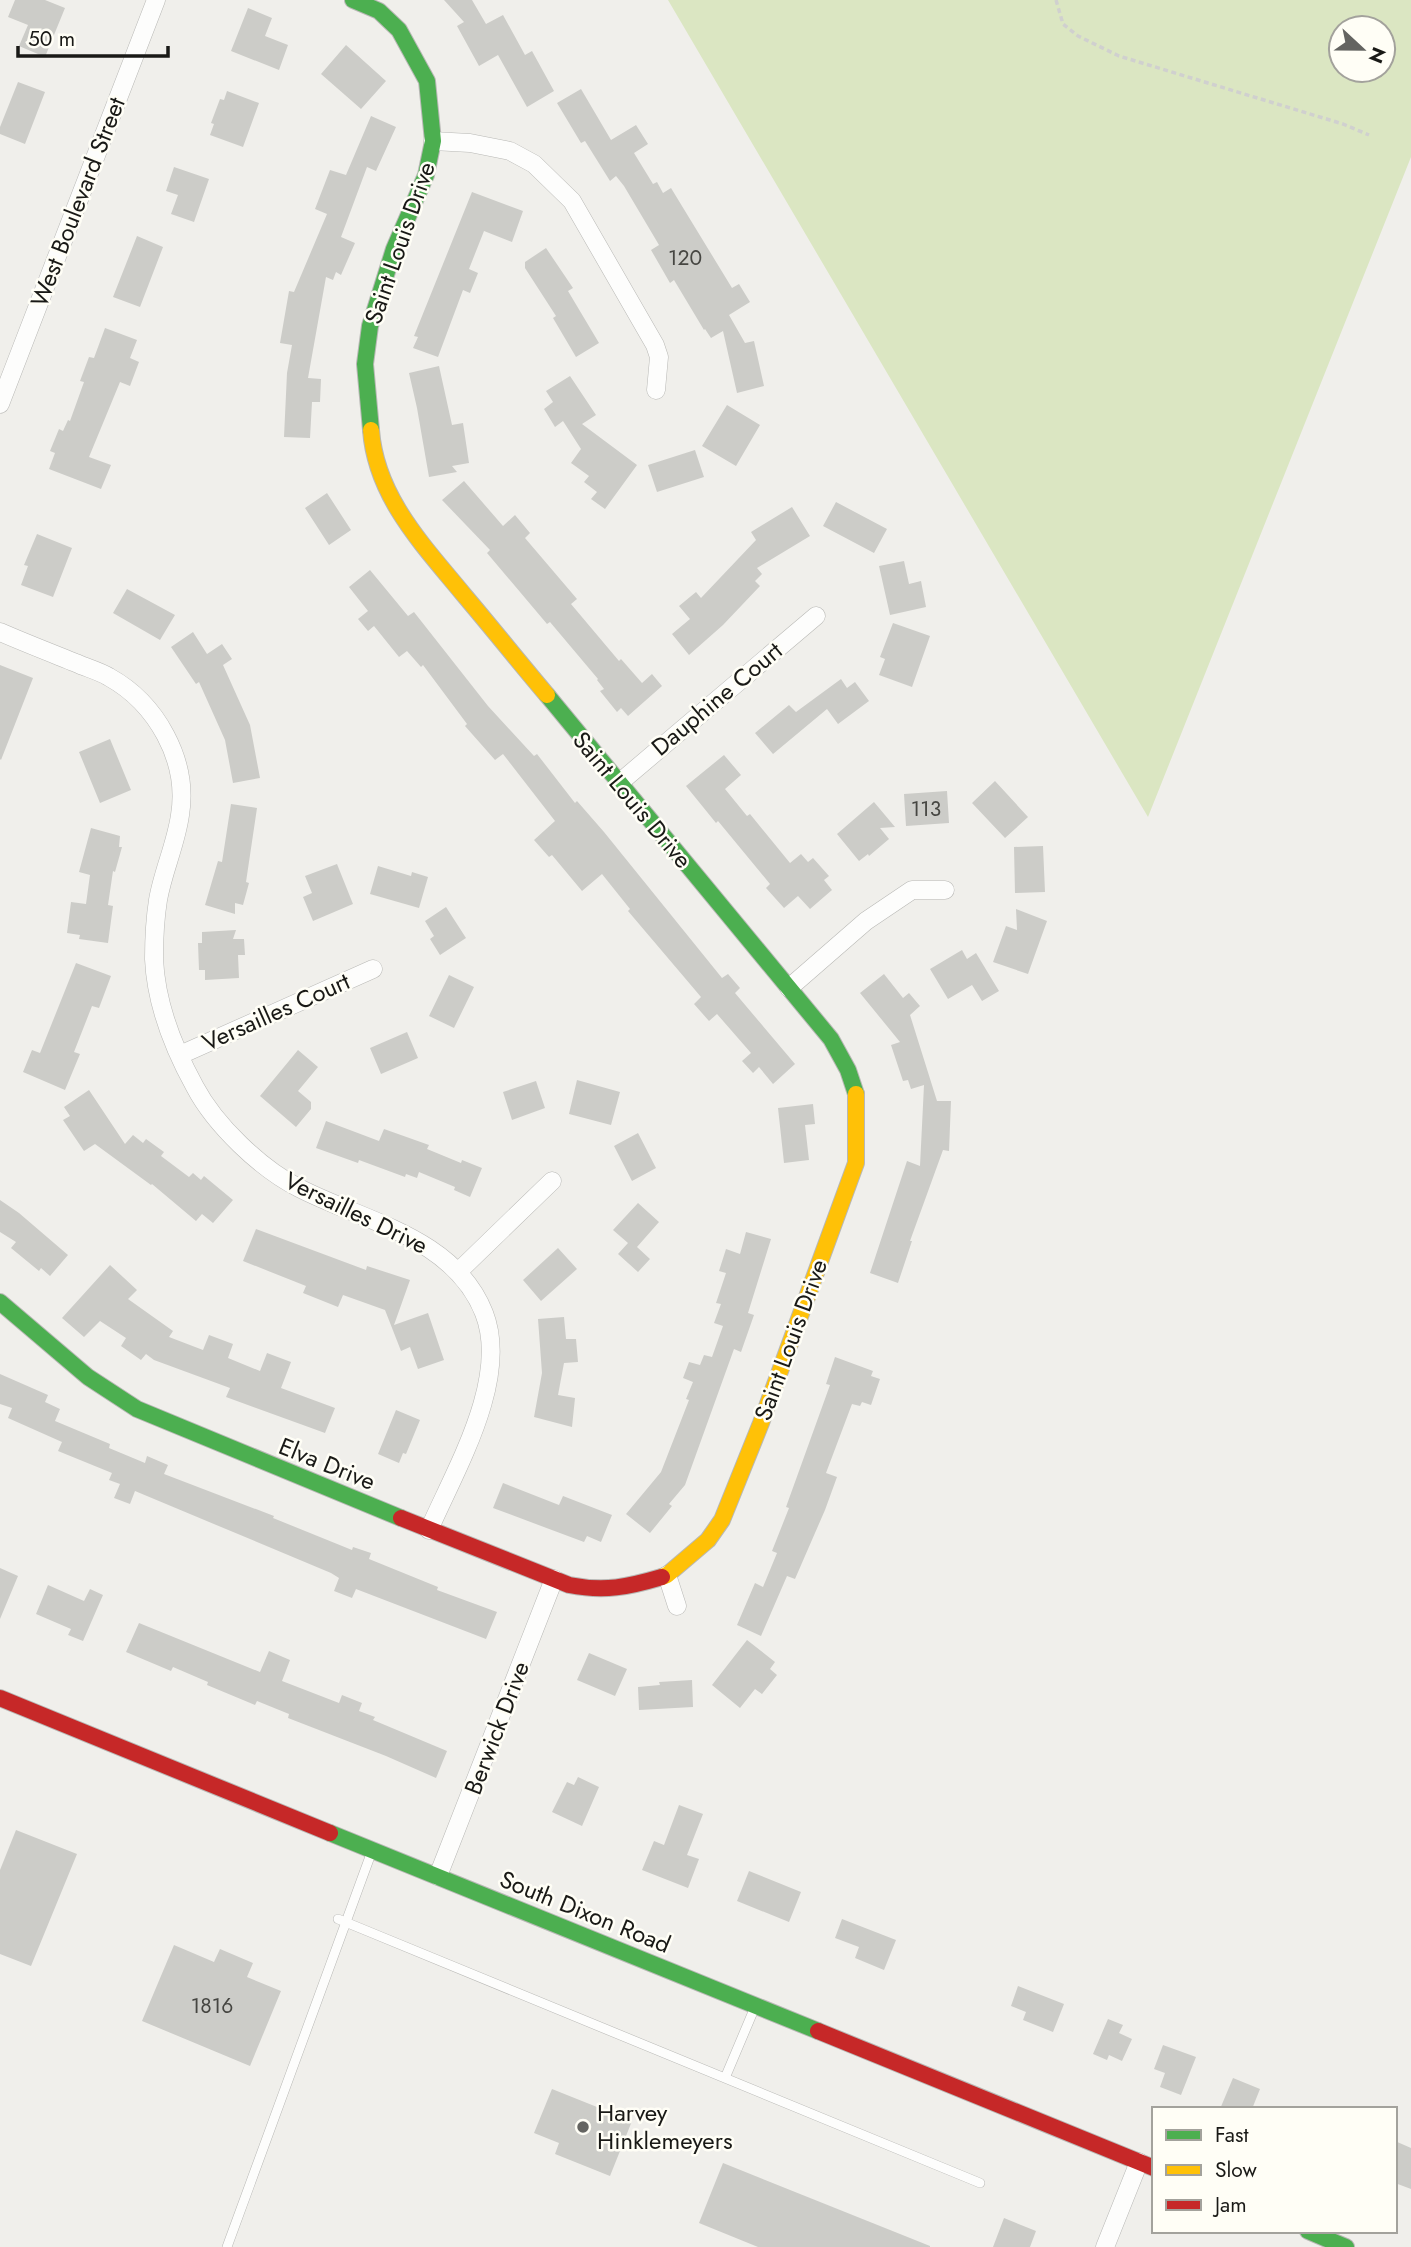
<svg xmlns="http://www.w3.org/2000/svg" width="1411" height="2247" viewBox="0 0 1411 2247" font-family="Jost,sans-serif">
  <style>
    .green { fill: #dbe6c2; fill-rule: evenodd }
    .building { fill: #ccccc8 }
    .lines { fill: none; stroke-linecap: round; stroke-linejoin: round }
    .lane-casing { stroke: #b8b8b5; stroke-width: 10 }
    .street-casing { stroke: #b8b8b5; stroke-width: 19 }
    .fast-casing { stroke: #b8b8b5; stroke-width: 18 }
    .slow-casing { stroke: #b8b8b5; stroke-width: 18 }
    .jam-casing { stroke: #b8b8b5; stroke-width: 18 }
    .path { stroke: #d0d0cf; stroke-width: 3.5; stroke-dasharray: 5 3.5; stroke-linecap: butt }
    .lane { stroke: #fdfdfc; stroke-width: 9 }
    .street { stroke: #fdfdfc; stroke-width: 18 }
    .fast { stroke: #4caf50; stroke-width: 16 }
    .slow { stroke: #ffc107; stroke-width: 16 }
    .jam { stroke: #c62828; stroke-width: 16 }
    .poi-dot { fill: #646461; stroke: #fffef6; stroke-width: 2.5 }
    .labels { text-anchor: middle; stroke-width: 5; stroke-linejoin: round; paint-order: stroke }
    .number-label { font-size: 21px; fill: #464642 }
    .street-label { font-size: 24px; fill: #191916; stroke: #fffef6 }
    .poi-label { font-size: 24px; fill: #191916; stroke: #fffef6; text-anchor: start }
  </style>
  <rect width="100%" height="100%" fill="#f0efeb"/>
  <path class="green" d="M668,0H1411V157L1148,817ZM1383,28V70H1341V28Z"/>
  <path class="building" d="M15,0H45L65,8L45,57L19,46L28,25L8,17Z
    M444,0H472L486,24L503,15L525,55L532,51L554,91L527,107L498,55L479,66L457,26L464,22Z
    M248,8L272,18L265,36L288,45L279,70L231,51Z
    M346,45L386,81L361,109L321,74Z
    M18,82L45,92L25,144L0,134V127Z
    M581,89L611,140L636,125L648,144L634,153L653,184L657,182L663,193L671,188L732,288L739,284L750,302L729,315L745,343L754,341L764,386L737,393L723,331L711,338L705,329L704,330L674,280L670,283L651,250L659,245L624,186L616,176L610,181L585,141L581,143L557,103Z
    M227,91L259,103L243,147L210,135L214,124L211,123L220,99L224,100Z
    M371,116L396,127L376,171L367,167L341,237L355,243L341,275L336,272L333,280L326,277L308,378L321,379L320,402H312L310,438L284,437L287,373L292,345L280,343L289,291L294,292L327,214L315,209L330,170L346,175Z
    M174,167L209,179L194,222L171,214L178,195L166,191Z
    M472,192L523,211L512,242L484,231L469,269L478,273L470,293L463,290L438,357L413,348L418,337L414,336Z
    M137,236L163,247L140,307L113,297Z
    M546,248L573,288L568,291L599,343L576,357L553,318L556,316L525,268V262Z
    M105,328L137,340L130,358L139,362L130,386L120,382L89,457L111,465L101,489L49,469L55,453L50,451L59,429L63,431L68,420L70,421L84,382L80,381L89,357L94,358Z
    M439,366L452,425L463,423L469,463L452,466L457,472L429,477L417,408L409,373Z
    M570,376L596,415L582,424L637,465L605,509L591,499L597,492L584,482L589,476L571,463L581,449L563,421L555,427L544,409L553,402L546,391Z
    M727,405L760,425L736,466L702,446Z
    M695,450L704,477L657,492L648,465Z
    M464,481L503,526L515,515L530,533L525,538L577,599L571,604L619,661L621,659L642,683L652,674L662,686L628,716L621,708L617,712L600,691L604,689L597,680L598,679L550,622L547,624L487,553L490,550L442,500Z
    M327,493L351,530L329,545L305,508Z
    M836,502L887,529L874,553L823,526Z
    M792,507L810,536L757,568L762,574L755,581L760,586L723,625L689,655L672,634L690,619L679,606L696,592L701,598L756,540L751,532Z
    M37,534L72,548L53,597L21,585L28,566L24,565Z
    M904,561L909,584L921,581L926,607L890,615L879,566Z
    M370,570L408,616L414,612L488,706L534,756L537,754L575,803L577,801L604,832L722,978L728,974L740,988L735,993L795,1064L773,1084L759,1067L753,1073L742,1061L751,1053L717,1014L709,1021L694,1004L701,997L628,911L630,909L602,874L582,891L552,855L549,857L534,840L555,821L503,754L495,760L465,726L467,724L423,665L421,667L407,651L399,657L374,626L368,631L358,619L368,611L349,587Z
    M127,589L175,615L160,640L113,613Z
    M893,623L930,636L912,687L879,675L885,659L880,657Z
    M193,632L207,654L222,644L232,659L223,665L250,725L260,778L233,783L225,740L199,682L196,684L171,647Z
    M0,665L33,678L1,760L0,759Z
    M841,679L847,688L855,682L869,701L838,724L827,709L773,754L755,733L789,705L796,712Z
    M110,739L131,790L100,803L79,752Z
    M724,755L741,775L725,789L747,816L750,814L790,863L801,854L808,862L813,858L829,876L824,880L832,890L810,909L798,896L784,908L766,888L770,884L718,821L716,823L686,786Z
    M995,781L1028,817L1005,838L972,803Z
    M947,791L949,823L906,826L904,794Z
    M874,802L895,827L880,828L889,839L869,856L868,854L859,861L837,834Z
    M231,804L257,808L246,882L249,883L243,905L235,903V914L205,905L218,861L222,862Z
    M91,828L120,836L119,847H122L115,872L113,871L108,905L113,906L108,943L79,939L80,935L67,933L71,902L86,904L90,875L79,872Z
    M1043,846L1045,892L1015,893L1014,847Z
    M337,864L353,904L313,921L303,897L312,893L305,876Z
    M378,866L411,876L412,872L428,877L419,908L370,894Z
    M446,907L466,938L440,955L430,939L434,936L425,921Z
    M1016,909L1047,921L1028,974L993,962L1006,926L1017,930Z
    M236,930L233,939H244L245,955H238L239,978L205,980V970H199L198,943H202V932Z
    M962,950L967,959L976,953L999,991L982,1001L972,985L948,999L930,969Z
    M76,963L111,976L99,1008L92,1006L74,1052L80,1054L65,1090L23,1072L32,1050L40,1053Z
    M884,974L903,998L909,993L920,1006L910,1015L937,1101H951L949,1151L943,1150L910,1241H912L898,1283L870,1273L907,1161L920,1166L924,1085L911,1089L908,1080L903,1081L891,1045L900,1042L860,993Z
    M449,975L474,987L454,1028L429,1016Z
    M407,1032L418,1058L381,1074L370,1048Z
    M298,1050L318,1067L298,1091L311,1102V1109L296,1127L260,1096Z
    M577,1080L620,1092L611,1125L569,1114Z
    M536,1081L545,1108L512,1120L503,1092Z
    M89,1090L125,1144L133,1135L143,1143L146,1139L164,1152L161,1156L189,1177L193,1173L201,1180L204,1176L233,1200L213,1223L202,1214L196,1221L152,1184L151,1185L95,1144L84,1151L63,1120L70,1116L64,1107Z
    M813,1104L815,1124L805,1125L809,1160L784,1163L778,1108Z
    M326,1121L379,1141L384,1129L429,1145L427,1149L461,1163L462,1160L482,1168L470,1197L454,1190L455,1187L419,1172L417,1178L406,1174L405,1177L359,1160L358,1163L316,1148Z
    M638,1133L656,1168L632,1181L614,1146Z
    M0,1200L19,1213L68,1255L50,1276L41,1268L39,1271L11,1248L16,1242L0,1232Z
    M638,1203L659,1222L637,1247L650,1259L638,1272L618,1254L628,1243L613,1230Z
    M256,1229L366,1270L367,1266L410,1280L394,1325L428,1313L444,1360L418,1369L410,1347L401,1351L385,1310L343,1295L338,1307L303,1293L306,1286L243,1261Z
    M746,1232L771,1239L748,1313L754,1315L741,1352L734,1349L685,1485L669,1504L672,1506L650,1533L626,1514L661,1472L689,1400L686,1399L693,1382L683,1378L689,1362L700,1365L704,1355L712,1357L723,1326L714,1323L721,1304L716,1303L726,1273L719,1271L726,1249L740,1254Z
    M558,1248L577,1269L541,1301L523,1280Z
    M110,1265L137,1290L128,1299L173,1331L169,1337L203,1350L209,1335L233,1344L228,1358L260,1371L267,1353L291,1362L281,1388L335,1408L325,1433L226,1397L230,1388L154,1360L146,1354L141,1360L121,1346L126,1338L100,1321L84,1337L62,1318Z
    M564,1317L566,1339H576L578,1362L564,1363L558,1395L575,1398L572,1427L534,1417L542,1373L538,1319Z
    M835,1357L873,1371L871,1376L880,1379L871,1405L862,1402L860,1406L852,1404L826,1473L837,1477L825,1510L795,1579L787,1576L761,1636L737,1625L755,1583L763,1587L777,1553L772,1551L789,1508L786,1507L830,1385L826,1384Z
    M0,1374L48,1395L45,1402L60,1409L55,1421L110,1444L109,1448L145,1463L147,1456L168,1465L164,1474L274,1516L273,1518L352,1550L353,1547L371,1553L369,1559L438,1587L437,1590L497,1612L486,1639L356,1589L352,1598L334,1591L339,1578L331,1573L135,1491L130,1504L114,1498L120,1484L109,1480L112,1473L58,1451L62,1442L8,1418L12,1408L0,1404Z
    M396,1410L420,1420L406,1454L403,1453L399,1463L378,1454Z
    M503,1483L559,1505L563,1496L612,1515L601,1542L587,1536L584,1542L493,1508Z
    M0,1568L18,1576L0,1619Z
    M48,1585L84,1601L90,1589L103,1595L83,1641L68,1635L71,1629L36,1614Z
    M139,1623L260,1672L269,1651L290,1660L282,1681L339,1703L342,1695L362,1703L359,1711L375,1717L373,1720L447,1751L436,1778L386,1756L288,1718L289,1714L257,1701L255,1705L207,1685L208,1682L173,1667L171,1671L126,1652Z
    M747,1640L775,1662L770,1669L777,1675L762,1694L755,1689L740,1708L712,1685Z
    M589,1653L627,1669L615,1696L577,1680Z
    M692,1680L693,1707L639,1710L638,1687L660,1685L659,1682Z
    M578,1777L599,1787L582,1826L552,1812L567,1782L574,1785Z
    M679,1805L703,1814L687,1855L699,1859L688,1888L642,1870L654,1841L664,1845Z
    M16,1830L77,1854L31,1966L0,1954V1870Z
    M749,1871L801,1892L789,1922L737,1901Z
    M842,1919L896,1940L884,1970L855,1958L859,1947L835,1938Z
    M174,1945L214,1962L220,1949L253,1963L247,1977L281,1991L250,2066L142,2021Z
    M1018,1986L1064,2004L1053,2032L1023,2020L1026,2012L1011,2006Z
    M1108,2019L1123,2025L1119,2033L1132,2039L1122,2061L1109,2055L1107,2060L1093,2054Z
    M1163,2045L1196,2057L1181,2095L1160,2087L1165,2073L1154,2069Z
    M1233,2078L1260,2089L1252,2109H1220Z
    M552,2089L632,2121L610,2176L555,2154L559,2143L534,2133Z
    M1395,2141L1411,2148V2189L1395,2183Z
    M723,2163L930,2246V2247H758L699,2223Z
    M1004,2218L1036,2231L1030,2247H993Z"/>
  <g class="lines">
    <defs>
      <path id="lane" d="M338,1919L980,2183
        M725,2078L755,2007
        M227,2247L372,1851"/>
      <path id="street" d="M433,141L470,143L510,151L534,164L572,201L655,345L659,357L656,390
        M0,404L156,0
        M0,632C25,643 51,653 76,663C87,668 99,671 109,677C156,703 189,760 180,815C176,844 163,871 158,900C155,919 154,941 154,959C156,1003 174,1049 195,1087C215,1125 261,1169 299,1188C365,1222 454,1237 484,1313C510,1379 455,1470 429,1530
        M618,784L816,616
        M789,988L866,921L912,890H945
        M180,1055L373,969
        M459,1271L552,1181
        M667,1575L677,1606
        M438,1876L554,1579
        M1105,2247L1139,2162"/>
      <path id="fast" d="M353,0L379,11L399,30L427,81L433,141L426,175L394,249L370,326L365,364L371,430
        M547,695L831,1039L848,1070L856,1094
        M0,1302L88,1377L137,1409L401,1518
        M330,1833L818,2031
        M1308,2231L1346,2247"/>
      <path id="slow" d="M371,430C376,497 423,545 464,595C492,628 519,662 547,695
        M662,1577L667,1575L708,1540L722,1520L761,1423L856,1163V1094"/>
      <path id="jam" d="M401,1518L569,1585C605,1592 628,1587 662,1577
        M0,1698L330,1833
        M818,2031L1154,2168"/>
    </defs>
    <use href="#lane" class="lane-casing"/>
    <use href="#street" class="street-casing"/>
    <use href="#fast" class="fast-casing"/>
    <use href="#slow" class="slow-casing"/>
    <use href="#jam" class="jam-casing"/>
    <path class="path" d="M1056,0L1063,24L1078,36L1119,56L1343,124L1369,135"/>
    <use href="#lane" class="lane"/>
    <use href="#street" class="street"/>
    <use href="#fast" class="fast"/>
    <use href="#slow" class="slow"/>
    <use href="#jam" class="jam"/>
  </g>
  <circle class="poi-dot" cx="583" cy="2127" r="7"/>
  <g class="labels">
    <g class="number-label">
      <text x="685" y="265">120</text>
      <text x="926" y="816">113</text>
      <text x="212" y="2013">1816</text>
    </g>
    <g class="street-label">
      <text transform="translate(78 202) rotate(-69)" y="8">West Boulevard Street</text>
      <text transform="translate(400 243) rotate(-71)" y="8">Saint Louis Drive</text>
      <text transform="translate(717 699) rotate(-40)" y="8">Dauphine Court</text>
      <text transform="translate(632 800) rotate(50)" y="8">Saint Louis Drive</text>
      <text transform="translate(276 1012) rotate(-24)" y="8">Versailles Court</text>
      <text transform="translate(356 1213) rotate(26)" y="8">Versailles Drive</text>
      <text transform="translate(791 1340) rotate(-70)" y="8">Saint Louis Drive</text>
      <text transform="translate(327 1464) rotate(22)" y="8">Elva Drive</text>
      <text transform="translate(497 1728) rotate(-69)" y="8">Berwick Drive</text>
      <text transform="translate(585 1912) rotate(22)" y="8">South Dixon Road</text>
    </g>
    <g class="poi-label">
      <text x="597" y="2121">Harvey<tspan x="597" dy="28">Hinklemeyers</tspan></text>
    </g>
  </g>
  <rect x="1152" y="2107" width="245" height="126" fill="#fffef6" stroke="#a3a29c" stroke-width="2"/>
  <rect x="1166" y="2130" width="35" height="10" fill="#4caf50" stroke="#a3a29c" stroke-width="2"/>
  <text x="1215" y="2142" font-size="21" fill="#191916">Fast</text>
  <rect x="1166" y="2165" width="35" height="10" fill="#ffc107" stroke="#a3a29c" stroke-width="2"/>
  <text x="1215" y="2177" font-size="21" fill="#191916">Slow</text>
  <rect x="1166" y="2200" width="35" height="10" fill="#c62828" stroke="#a3a29c" stroke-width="2"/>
  <text x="1215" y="2212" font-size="21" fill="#191916">Jam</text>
  <g transform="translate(1362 49) rotate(112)"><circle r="33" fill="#fffef6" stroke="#a3a29c" stroke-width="2"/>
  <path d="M0-5L12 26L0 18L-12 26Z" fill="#646461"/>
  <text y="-10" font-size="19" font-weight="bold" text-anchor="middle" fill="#191916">N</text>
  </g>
  <path d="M18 46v10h150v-10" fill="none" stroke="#191916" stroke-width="3.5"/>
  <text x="28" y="46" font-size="21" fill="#191916" stroke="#fffef6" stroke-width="5" paint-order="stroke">50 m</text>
</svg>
